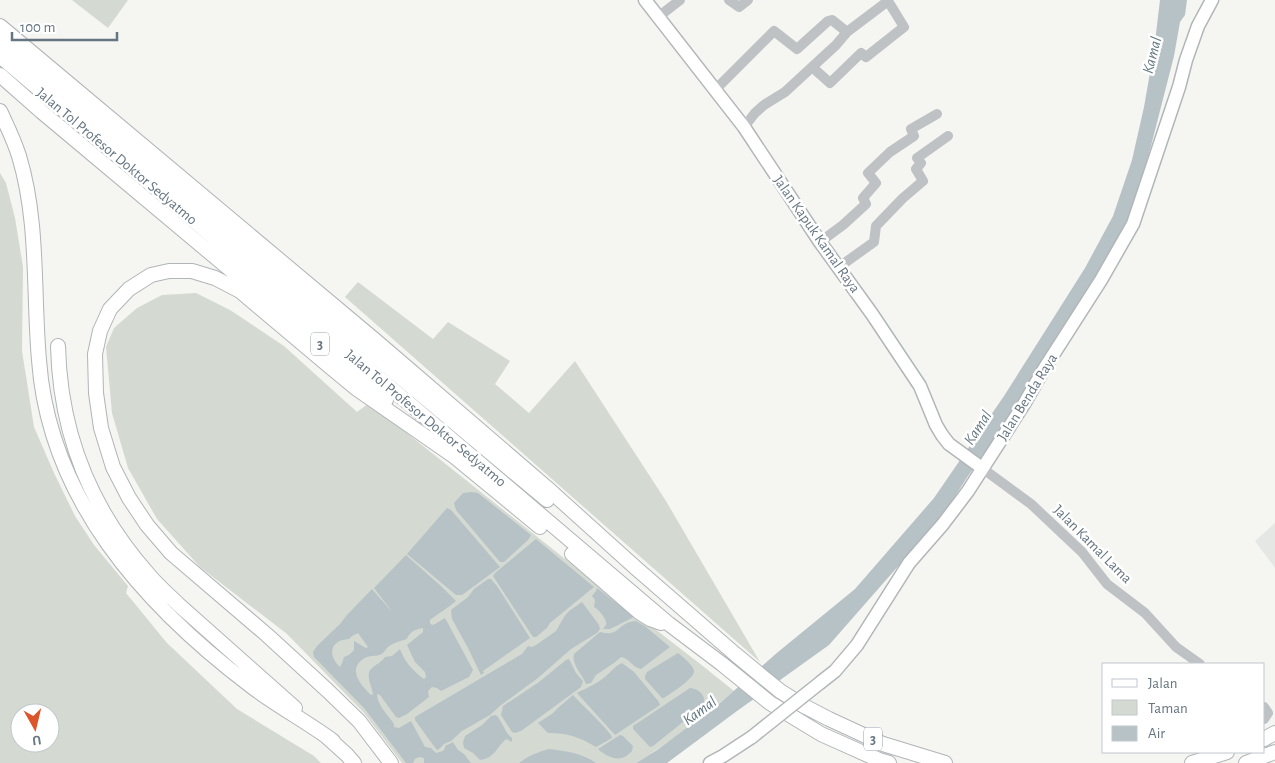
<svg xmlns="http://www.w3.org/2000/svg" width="1275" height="763" viewBox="0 0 1275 763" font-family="'Alegreya Sans',sans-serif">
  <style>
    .built { fill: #e5e7e5 }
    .green { fill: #d4dad1; fill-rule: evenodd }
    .water { fill: #b7c2c6; fill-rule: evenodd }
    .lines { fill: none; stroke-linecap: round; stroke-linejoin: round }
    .major-casing { stroke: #b1b6b9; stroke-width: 15 }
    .highway-casing { stroke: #b1b5b8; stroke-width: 16 }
    .minor { stroke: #bec2c5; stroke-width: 10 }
    .major { stroke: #fff; stroke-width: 12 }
    .highway { stroke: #fff; stroke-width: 14 }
    .major-bridge-casing { stroke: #b1b6b9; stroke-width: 15; stroke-linecap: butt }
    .major-bridge { stroke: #fff; stroke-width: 12 }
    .labels { text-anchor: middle; stroke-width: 5; stroke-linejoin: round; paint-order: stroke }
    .shield { fill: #fff; stroke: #939ea7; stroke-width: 1 }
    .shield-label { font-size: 14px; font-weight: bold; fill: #657581 }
    .street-label { font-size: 15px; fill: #657581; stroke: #fff }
    .water-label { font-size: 16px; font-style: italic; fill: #61777f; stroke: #fff }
  </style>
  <rect width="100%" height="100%" fill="#f5f5f1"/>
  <path class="built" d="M1275,523V568L1255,541Z"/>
  <path class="green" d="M72,0H128L108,28Z
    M0,173L6,183L15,218L23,267L22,351L34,427L54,473L75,516L94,545L128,586L126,593L167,643L237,709L314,756L321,763H0ZM20,713H50V743H20Z
    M358,282L433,339L448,322L510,361L495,384L529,413L575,361L666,501L760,662L345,297Z
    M196,293L230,310L284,346L357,412L369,403L594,582L699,663L734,691C703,717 670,742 636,763H402L364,713L287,634L200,567L157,519L128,468L112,413L106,347L114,328L137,308L162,295Z"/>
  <path class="water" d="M1160,0H1187L1185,15L1180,22L1174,56L1151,146L1139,188L1124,230L1008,422L968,476L943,515L829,645L737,711L667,763H636L657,750L720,703L778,652L855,589L934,498L1004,396L1085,268L1113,216L1132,160L1144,107L1154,50Z
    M471,492L478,493L531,535L528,540L504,562H500L456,510L454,503L463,493Z
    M447,508L451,510L500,567L462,595H456L407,554Z
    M536,539L594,587L550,623L547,628L536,637H533L493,576L495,573Z
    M406,555L442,587L456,601C448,608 439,613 430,620V623L432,625L435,624L445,618L473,670L469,677L441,691L437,688L432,687L428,691L429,697L407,714L399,718L396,717L380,695L377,694C377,705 388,715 394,724V727L399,728L411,721L425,747L431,748L436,753L443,751L445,748V746L453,742L458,750L464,754L471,763H424V758L419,757L415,759L413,763H406L364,708L314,657L313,652L317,646L340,624L347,615L372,589L393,613L374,588ZM423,628V632L407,645L415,662L425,672L426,677L424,679C414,672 404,661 400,649L392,656L385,657C381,663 376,664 371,669C365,675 372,686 373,694L371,695C363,687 351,675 358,664C360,661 364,658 367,657C373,655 378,657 383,653C385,651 386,649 388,647C393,643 400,641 407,639C409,632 416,629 423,628ZM358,633L368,647L366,648L354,641V650L349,655L344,657L342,663L340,667C327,655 330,640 349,639L352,636Z
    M488,579H491L497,586L530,638L483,671L484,673L481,675L468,648L452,619L451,610L468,597L474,589Z
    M597,588L633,616L632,618L610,629H603C605,626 607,625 606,622C605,617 598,609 594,607L595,600L592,596L596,591Z
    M582,602L599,625L600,629L597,633L571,649L538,678L501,705L490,715L462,731L451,741L444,744L438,750L436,749L415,720V717L522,654L528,646L532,647L536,645L556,631L564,617L569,611Z
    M636,621L646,627L670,647L641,669C632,667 629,658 621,657L614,663L596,675L591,683L586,684C582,674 571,664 574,654L600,632C616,636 616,629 627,623C630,622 633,621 636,621Z
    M678,653C682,656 694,666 694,671C695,678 671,693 664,698H662L645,679V676L647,672Z
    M569,659L576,673L583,681L581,687L521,731L515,733L512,732L501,715L503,706L539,682L566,660Z
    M622,663L634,672L659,702L660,705L615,735L577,693C587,688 598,683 606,676C612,671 616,665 622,663Z
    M690,688C700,689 707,696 703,706L653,746L650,747L633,729V726Z
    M573,695C586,709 600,721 611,735L612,738L596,747C579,737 568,733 548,733L538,723L553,713L559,707Z
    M496,715C503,722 504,732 512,738V742L506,739C496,748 495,758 480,760L473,753L464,748L463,742L465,736L482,725L491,716Z
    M620,735L623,736L633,746L632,751C630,753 625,758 621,758C613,760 603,754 598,749Z
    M549,749C566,751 582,753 596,763H519C528,756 538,752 549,749Z"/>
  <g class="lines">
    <defs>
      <path id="major" d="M645,0L744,127L820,242L872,314L920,386L936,425L942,435L949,444L982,468
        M821,682L835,671L857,645L909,563L943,524L968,491L1024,404L1044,369L1101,280L1133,224L1179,87L1186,60L1198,26L1212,0
        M710,763L723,756L752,737"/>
      <path id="highway" d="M0,26L376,341L546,487L637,569L735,654L780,691L804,706L829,719L883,744L945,763
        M0,42L547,500
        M0,56L669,624L722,664L770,703L821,734L879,760L889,763
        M0,75L42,112L386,400
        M0,111C7,126 14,140 19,156C39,222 33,292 39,360C49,499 144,605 251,686C277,706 306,721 333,741
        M58,346C60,433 91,510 149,575C158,586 169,595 179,605L295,708
        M449,452L540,527
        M572,554L639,612L650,619L661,623
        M326,736L347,755L354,763
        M1264,739L1275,733
        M391,763L359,721L327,690L267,635L171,553L147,525L129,498L113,467L101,428L96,393L95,354L100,331L110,309L129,289L151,275L169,271H192L215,278L240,291L329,366L357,389L455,457
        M1192,763L1227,752
        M1246,763L1275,752"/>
    </defs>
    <use href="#major" class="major-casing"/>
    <use href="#highway" class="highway-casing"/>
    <path class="minor" d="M729,0L739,7L748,0
      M658,17L680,0
      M715,90L774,31L797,49L828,21L832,20L847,32L888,1L904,27L866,57L861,53L830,83L812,67
      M744,127L755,113L764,105L785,92L836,45L847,32
      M820,242L843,225L866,204L863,198L876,183L868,173L890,152L914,136L911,129L937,114
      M839,267L874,242L876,226L903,198L923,181L916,169L921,163L917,158L948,136
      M982,468L1031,504L1082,552L1107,584L1145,613L1176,647L1200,664
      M1264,707L1268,713L1264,719"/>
    <use href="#major" class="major"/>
    <use href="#highway" class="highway"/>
    <defs>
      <path id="major-bridge" d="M752,737L821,682"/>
    </defs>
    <use href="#major-bridge" class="major-bridge-casing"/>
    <use href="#major-bridge" class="major-bridge"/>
  </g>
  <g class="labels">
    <g class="shield">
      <rect x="311" y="332.5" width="18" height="23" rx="4"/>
      <rect x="864" y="727.5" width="18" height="23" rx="4"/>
    </g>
    <g class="shield-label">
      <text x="320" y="349">3</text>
      <text x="873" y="744">3</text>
    </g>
    <g class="street-label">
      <text transform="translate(117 156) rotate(40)" y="5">Jalan Tol Profesor Doktor Sedyatmo</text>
      <text transform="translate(817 234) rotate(55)" y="5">Jalan Kapuk Kamal Raya</text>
      <text transform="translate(1027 397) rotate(-58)" y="5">Jalan Benda Raya</text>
      <text transform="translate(426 418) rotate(40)" y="5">Jalan Tol Profesor Doktor Sedyatmo</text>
      <text transform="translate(1093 544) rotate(45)" y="5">Jalan Kamal Lama</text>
    </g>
    <g class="water-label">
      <text transform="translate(1151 55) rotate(-76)" y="6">Kamal</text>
      <text transform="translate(977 427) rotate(-57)" y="6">Kamal</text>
      <text transform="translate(699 710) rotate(-36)" y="6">Kamal</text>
    </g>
  </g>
  <rect x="1102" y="663" width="162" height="90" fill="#ffffff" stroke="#c1c8cd"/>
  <rect x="1112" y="679" width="25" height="8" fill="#ffffff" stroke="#c1c8cd"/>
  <text x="1148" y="688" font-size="15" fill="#657581">Jalan</text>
  <rect x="1112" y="700" width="25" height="15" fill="#d4dad1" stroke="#c1c8cd"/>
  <text x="1148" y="713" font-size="15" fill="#657581">Taman</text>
  <rect x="1112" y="726" width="25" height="15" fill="#b7c2c6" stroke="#c1c8cd"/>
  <text x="1148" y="738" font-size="15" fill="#657581">Air</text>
  <g transform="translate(35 728) rotate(172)"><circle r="24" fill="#ffffff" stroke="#c1c8cd"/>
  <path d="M0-4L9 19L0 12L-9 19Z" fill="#dc542a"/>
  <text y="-8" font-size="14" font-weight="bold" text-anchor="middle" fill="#657581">U</text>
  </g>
  <path d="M12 32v8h105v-8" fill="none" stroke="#657581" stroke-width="2.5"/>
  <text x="20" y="32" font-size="15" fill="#657581" stroke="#ffffff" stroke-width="4" paint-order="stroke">100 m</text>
</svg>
